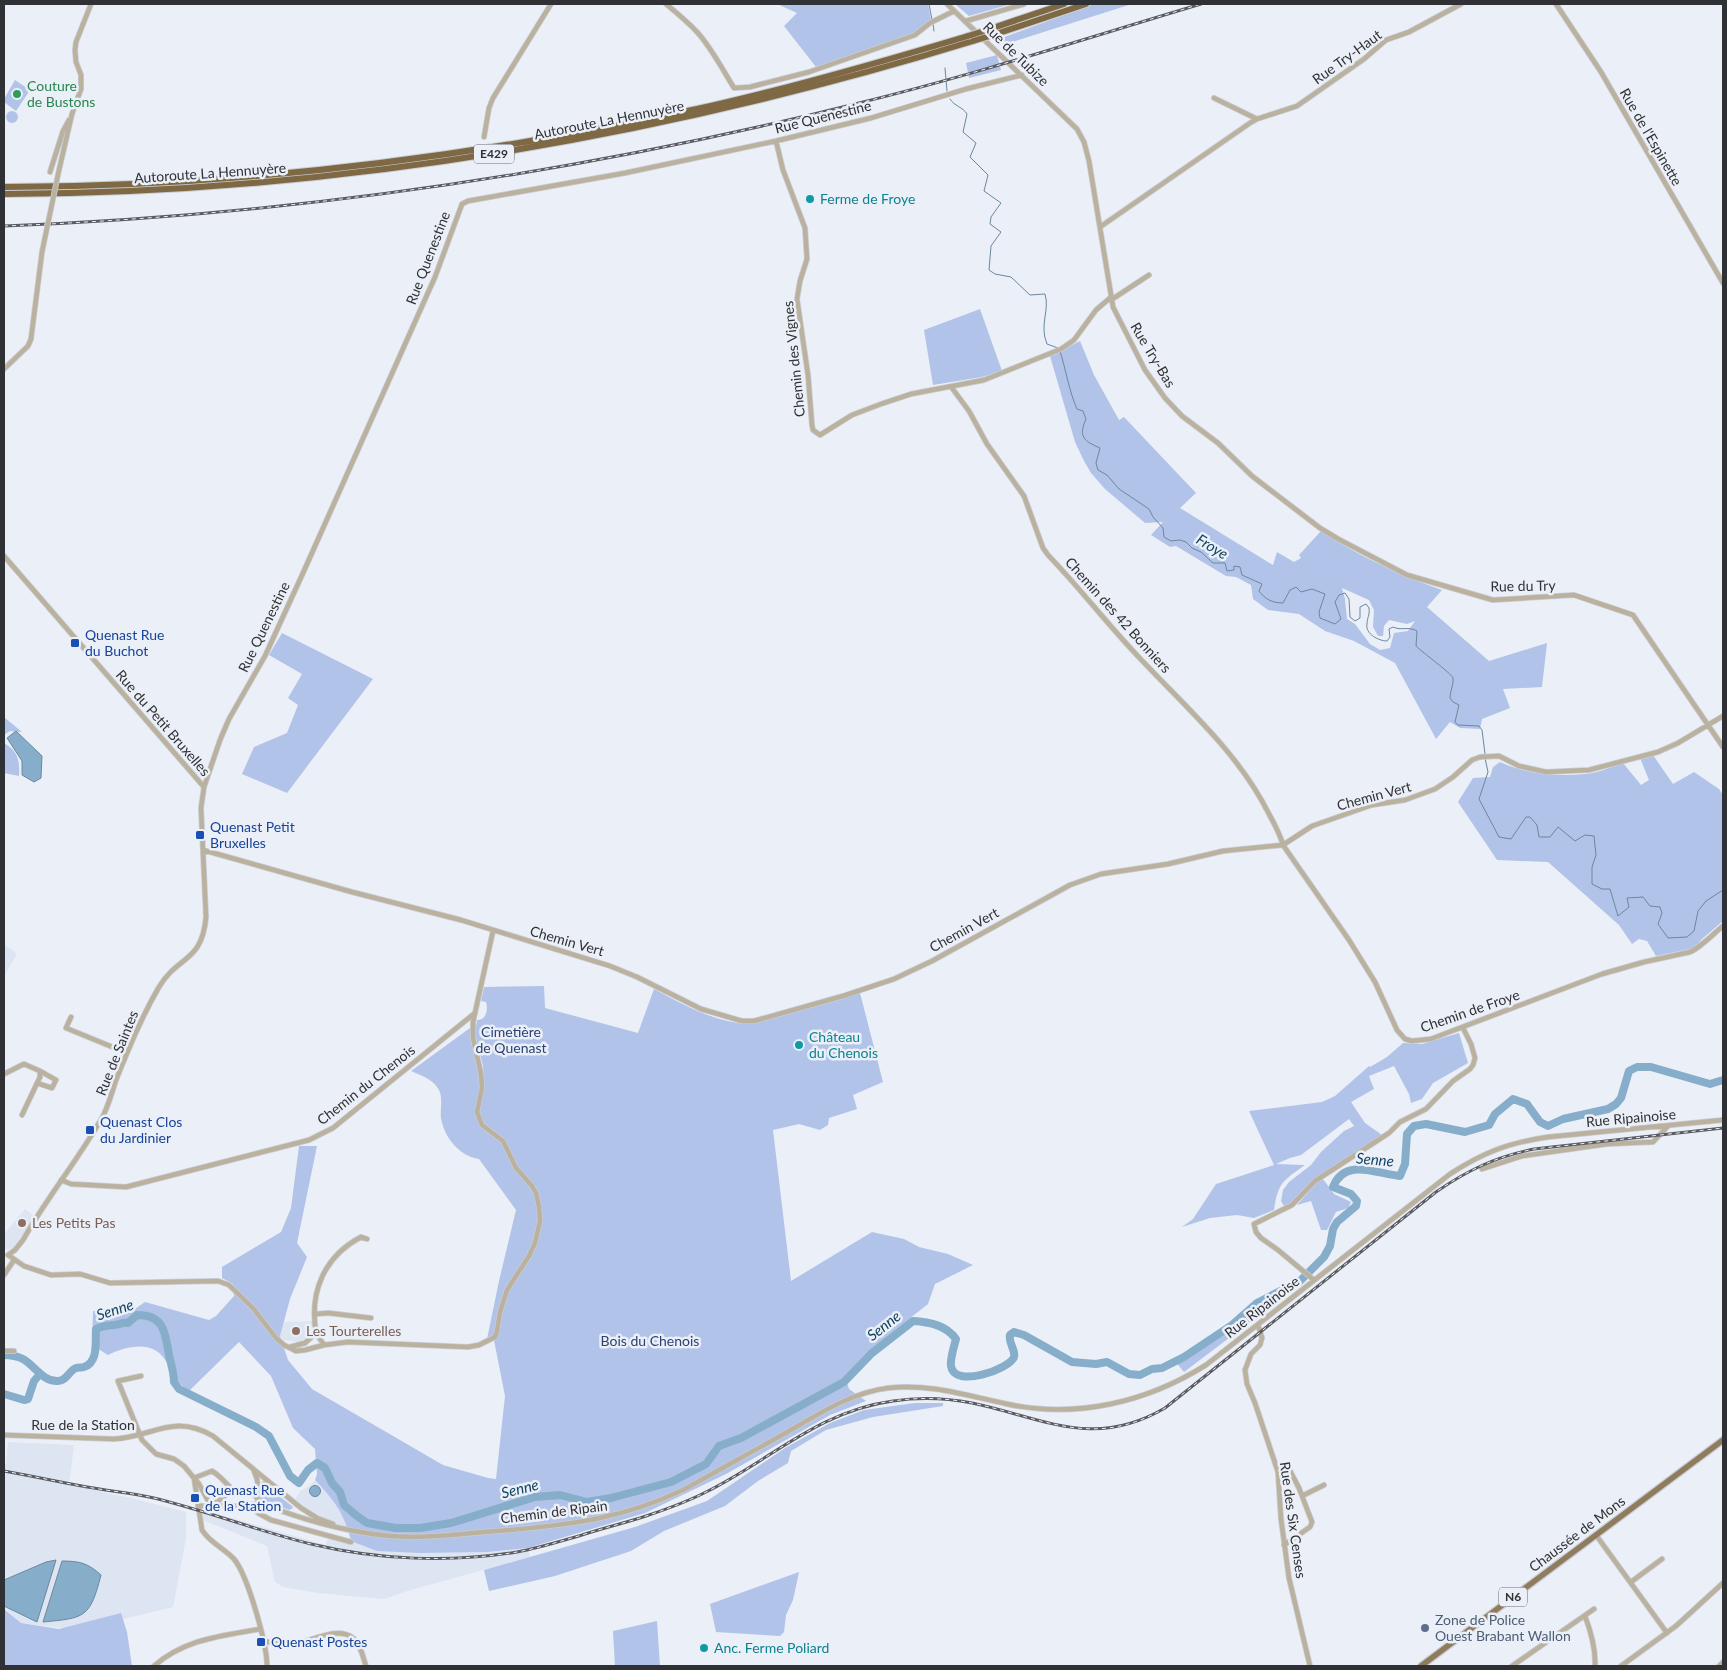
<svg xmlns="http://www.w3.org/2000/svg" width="1727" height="1670" viewBox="0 0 1727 1670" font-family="Lato,sans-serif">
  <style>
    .built { fill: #dde4f2 }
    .green { fill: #b1c3e8; fill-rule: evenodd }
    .water { fill: #86aecb; stroke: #6c889e }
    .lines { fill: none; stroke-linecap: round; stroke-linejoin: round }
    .stream { stroke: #6c889e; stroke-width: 1 }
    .river { stroke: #86aecb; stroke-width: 8 }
    .minor-casing { stroke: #c9cdd4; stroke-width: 6 }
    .major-casing { stroke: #c9cdd4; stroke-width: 8 }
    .highway-casing { stroke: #c9cdd4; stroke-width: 8 }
    .minor { stroke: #bbb19f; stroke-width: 4.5 }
    .major { stroke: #8f7c5c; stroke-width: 5.5 }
    .highway { stroke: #7f6944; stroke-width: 6 }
    .rail-casing { stroke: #5b5c61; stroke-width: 3 }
    .rail { stroke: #ebeff7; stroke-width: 1; stroke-dasharray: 4; stroke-linecap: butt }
    .minor-bridge-casing { stroke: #c9cdd4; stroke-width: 6; stroke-linecap: butt }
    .highway-bridge-casing { stroke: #c9cdd4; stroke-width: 8; stroke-linecap: butt }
    .minor-bridge { stroke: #bbb19f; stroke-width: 4.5 }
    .highway-bridge { stroke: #7f6944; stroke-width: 6 }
    .leisure-dot { fill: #2e9e5b; stroke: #ebeff7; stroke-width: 2 }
    .culture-dot { fill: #0f9aa8; stroke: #ebeff7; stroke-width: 2 }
    .transit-dot { fill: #1a4fb4; stroke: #ebeff7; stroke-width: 2 }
    .education-dot { fill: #8d6e63; stroke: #ebeff7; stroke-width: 2 }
    .service-dot { fill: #5c6f8a; stroke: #ebeff7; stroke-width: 2 }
    .labels { text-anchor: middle; stroke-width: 5; stroke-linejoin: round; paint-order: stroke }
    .shield { fill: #ebeff7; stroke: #686a6e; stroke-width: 1 }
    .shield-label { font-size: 12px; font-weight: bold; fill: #303134 }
    .street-label { font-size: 14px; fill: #303134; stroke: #ebeff7 }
    .leisure-label { font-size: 14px; fill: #27864d; stroke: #ebeff7; text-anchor: start }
    .culture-label { font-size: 14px; fill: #0d838f; stroke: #ebeff7; text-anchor: start }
    .transit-label { font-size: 14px; fill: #164399; stroke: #ebeff7; text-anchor: start }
    .park-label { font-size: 14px; fill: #2b4274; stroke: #ebeff7 }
    .education-label { font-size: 14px; fill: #785e54; stroke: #ebeff7; text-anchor: start }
    .service-label { font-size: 14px; fill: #4e5e75; stroke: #ebeff7; text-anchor: start }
    .water-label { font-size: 15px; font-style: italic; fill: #124462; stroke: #ebeff7 }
  </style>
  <rect width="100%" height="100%" fill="#ebeff7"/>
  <path class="built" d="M4,944L17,954L4,976Z
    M25,1209L34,1216L14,1248L6,1250L4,1248V1234Z
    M313,1321L310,1335L300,1342L284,1340L280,1336L284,1322Z
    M8,1442L74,1445L69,1485L131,1498L186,1512V1538L173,1607L78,1630L21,1623L4,1607V1464H6Z
    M315,1480L334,1500L356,1530L317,1518L294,1502L300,1491L308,1487Z
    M203,1510L326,1545L328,1538L420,1553L488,1552L528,1548L530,1557L407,1591L384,1599L318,1593L283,1587L275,1582L267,1546L203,1520Z"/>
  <path class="green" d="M777,4H928L931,20L913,34L816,67L784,26L797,13Z
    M955,4H1011L969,16Z
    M1094,4H1132L1006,44L999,39Z
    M997,55L1001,70L969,78L966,63Z
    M15,80L30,90L16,111L4,102V99Z
    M6 117a6 6 0 1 1 12 0a6 6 0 1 1-12 0Z
    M980,309L1002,371L982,377L933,385L924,330Z
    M1080,341L1094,375L1119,420L1124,417L1196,493L1180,508L1273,565L1277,552L1294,562L1301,558L1299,555L1321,531C1358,556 1400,575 1442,590L1427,607L1489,661L1547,643L1542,687L1503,689L1510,708L1482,719L1480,729L1460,728L1450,722L1436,739L1395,663L1354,641L1325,631L1299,614L1268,610L1253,599L1251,585L1236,577L1226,576L1176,546L1170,547L1151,535L1163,522L1145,523L1105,489L1091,473L1084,461L1075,442L1050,356ZM1342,588L1369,600L1374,610L1373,627L1378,636H1383L1384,626L1389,620L1407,624L1415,621L1408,631L1394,633L1390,648L1380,650L1370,644L1355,624L1347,619L1345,599Z
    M282,633L373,679L287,793L242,774L254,747L287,733L298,705L288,698L302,674L269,655Z
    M4,717L22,732L10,731L4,735Z
    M4,743C18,751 20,761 19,776L4,773Z
    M1653,755L1673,784L1694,772L1719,789L1723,795V921L1702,939L1695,948L1656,956L1647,941L1639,939L1632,944L1619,925L1548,862L1497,860L1458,802L1473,778L1490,777L1493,767L1500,762C1526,774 1557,777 1585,774C1598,773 1611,767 1623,763L1641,785L1649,780L1640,758Z
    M544,986L545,1008L638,1033L654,989C684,1005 714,1022 748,1024L860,993L883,1082L853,1095L857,1109L829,1118L828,1125L820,1130L799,1124L773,1130L791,1281L872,1232L904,1239L919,1247L948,1254L973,1265L935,1284L928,1304L872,1348L845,1376L849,1389L866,1401L830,1415L726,1474L645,1513L528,1548L488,1552L420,1553L377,1551L351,1541C344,1513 335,1501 315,1480L317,1474L315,1449L293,1428L271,1376L239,1342L189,1391C174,1381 173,1370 163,1357C149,1340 125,1347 108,1355L92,1345L93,1311L129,1313L145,1302L209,1320L216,1316L234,1296L233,1284L222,1278V1267L281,1232L291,1208L299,1146H317L297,1243L307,1257L290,1299L280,1336L288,1360L312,1389L443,1465L488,1478L496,1479L505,1396L494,1340L487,1339L499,1281L516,1210L479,1159C459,1156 444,1137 441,1118C440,1110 443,1098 439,1090C433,1079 422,1076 411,1071L470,1028C469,1044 478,1062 479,1079L484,1080L483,1066L475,1034L477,1020C487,1020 488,1009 486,1002L481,1001L484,987Z
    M1459,1033L1468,1063L1433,1083L1422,1099L1411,1103L1409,1094L1394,1066L1369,1076L1374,1089L1351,1102L1365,1123L1382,1135L1316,1178L1297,1198L1290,1203L1284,1206L1281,1201L1283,1190L1289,1182L1311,1165L1321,1152L1344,1131L1354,1126L1349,1119L1301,1155L1290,1158L1276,1164L1305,1165C1283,1181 1278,1182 1274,1210L1254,1218L1237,1215L1210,1218L1182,1227L1193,1219L1216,1184L1274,1165L1249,1111L1322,1102L1335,1096L1369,1066L1370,1067L1387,1057L1403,1043L1422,1044Z
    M1323,1179L1334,1194L1351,1202L1348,1208L1336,1212L1327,1230H1321L1311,1201L1297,1205L1317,1182Z
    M1290,1292L1184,1372L1175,1361L1258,1305Z
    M915,1403H943V1406L873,1417L826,1430L791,1451L788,1463L758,1481L725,1506L664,1531L631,1551L555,1576L489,1591L484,1570L635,1527L707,1501L785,1448L830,1423L864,1410Z
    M264,1487L269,1488L292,1506L293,1508L289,1510L259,1499L258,1496L260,1488Z
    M799,1572L793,1600L786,1615L784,1632L780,1636L716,1632L710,1604Z
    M4,1609L21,1623L59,1629L121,1613L127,1632L132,1666H4Z
    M657,1621L660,1666H615L613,1631Z"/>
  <path class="water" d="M16,731L42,756L41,778L34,782L22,775V761L7,738Z
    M309.5 1491a5.5 5.5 0 1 1 11 0a5.5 5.5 0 1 1-11 0Z
    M56,1560L37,1622L4,1606V1580L46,1562Z
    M62,1561C79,1561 88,1563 101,1575C90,1618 85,1618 43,1622Z"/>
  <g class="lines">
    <path class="stream" d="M929,4L932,20
      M933,24L934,31
      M945,68L947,91
      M950,99C954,106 963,107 967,114L963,132L976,143L970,157L988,175L984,191L1001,203L991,217L990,224L1001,232L991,246L989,270L995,274L1011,277L1030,295L1045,294C1050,310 1039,325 1047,344L1058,348
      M1060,351C1066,370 1069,391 1077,409L1083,411L1086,419C1078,437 1084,441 1100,448L1096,463L1098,470L1107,475L1119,489L1149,509L1153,517L1163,528L1164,537L1171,541L1180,540L1186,542L1192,548L1201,552L1213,563H1225L1227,571L1234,570V566L1240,567L1242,575L1262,584L1259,591C1265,599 1272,603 1283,603L1290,590L1296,587L1301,592L1312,589L1325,594L1319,612L1320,618L1335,624L1341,619L1335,602L1339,595L1345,593L1349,599L1350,617L1355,621L1360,618V607L1366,604L1369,608C1370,616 1367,617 1367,624C1365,634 1379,641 1387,641L1390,637L1389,629L1393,627C1401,631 1409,626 1417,631L1416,646C1423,653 1451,673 1453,678C1454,683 1450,692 1450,698L1453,702L1459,705L1455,722L1458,725L1479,726L1482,730L1485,754
      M1485,758L1488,772L1479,799L1499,837L1511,839L1526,817H1530L1537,825L1539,837H1550L1558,827L1575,841L1585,835L1594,836L1596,855L1592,867V884L1602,889H1610L1618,916L1629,907L1627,898L1643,897L1650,906L1660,907L1662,913L1658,924L1668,938L1687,937L1694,931L1698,911L1706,901L1723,890"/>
    <path class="river" d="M4,1355C10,1355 17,1356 23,1359C34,1365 43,1382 58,1381C66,1381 70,1370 76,1368C79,1367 82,1368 84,1367C99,1362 95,1341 96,1329C104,1325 106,1326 114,1325C119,1325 122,1322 128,1323L137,1315C165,1315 165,1333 169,1355C171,1365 174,1372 174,1382L179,1389L256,1427L269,1436L290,1476L299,1483L308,1470L317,1463L325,1468L332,1483L340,1492L344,1505L357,1516L367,1523L396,1528H420L451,1523L535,1497L560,1495L587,1502L611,1498L671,1482L706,1464L719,1446L741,1438L844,1382L872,1353L913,1321C929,1322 946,1325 956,1339C954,1347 950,1358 951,1366C954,1389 1010,1369 1014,1357C1016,1350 1008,1343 1010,1335L1014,1332L1024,1335L1072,1362L1096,1364L1107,1362L1129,1374L1140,1375L1152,1369L1162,1368L1184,1357L1232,1325L1257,1303L1300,1281L1324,1257L1330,1246L1333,1229L1337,1222L1356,1206L1357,1201L1351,1194L1333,1187C1345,1157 1377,1174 1400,1176L1405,1164L1407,1134L1414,1126L1426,1124L1465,1132L1489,1125L1495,1114L1513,1099L1527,1104L1540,1122L1548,1126L1563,1119L1608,1109L1616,1104L1621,1098L1629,1071L1637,1067H1651L1710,1084L1723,1080
      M4,1394L24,1400L28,1399L34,1381L40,1374"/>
    <defs>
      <path id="minor" d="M666,4C677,13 688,22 698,33C712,49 723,70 734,88L750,87L809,72L915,35L930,23L954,11
        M947,4L1077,129L1084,142L1089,161L1113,307L1145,370L1165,398L1182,416L1218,443L1252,476L1320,528L1340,540L1407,575L1493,600L1574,595L1633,615L1723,747
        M1556,4L1601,72L1723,283
        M966,21L1024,4
        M1214,98L1257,119
        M484,137L489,108L493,98L551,4
        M776,141L783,170L805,228L807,259L800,281L797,299L808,375L812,425L813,430L820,435L852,415L881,404L911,394L984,380L1061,349L1074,340L1096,310L1110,298H1114L1149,275
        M59,170L72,114L81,89V75L76,62L75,50L76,42L91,4
        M50,172L63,131L69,120
        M1100,227L1250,123L1257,119L1297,106L1364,59L1386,40L1409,32L1461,4
        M4,369L28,346L31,339L42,252
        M952,388L969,411L987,444L1024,496L1043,548L1048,555C1078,586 1104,620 1134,652C1182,704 1237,750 1269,814C1275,825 1280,834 1283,845L1349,940L1375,982L1397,1030L1405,1039L1412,1041L1431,1039L1444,1034L1602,974L1644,962L1690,952C1700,948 1713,934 1723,926
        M4,556L204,787
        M203,850L352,892L461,920L610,966L637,977L701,1009L742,1021H754L843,996L894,979L932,961L1070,885L1101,874L1168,864L1223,851L1283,845L1312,826L1372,805L1405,800L1435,789L1453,777L1472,760L1480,757L1499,756L1519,766L1546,772L1589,770L1658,752L1678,743L1723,716
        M71,1017L66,1028L127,1053
        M4,1074L24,1064L40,1071V1077L22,1115
        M37,1083L52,1088L56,1080L40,1071
        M1482,1169L1522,1156L1607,1144L1653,1142L1668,1126
        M61,1180L71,1184L126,1187L309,1140L333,1128L475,1013
        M8,1255L15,1250L23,1240C47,1197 79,1159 103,1116C109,1104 112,1092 116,1080C129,1048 142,1016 159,987C178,955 202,963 206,917L201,808L204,787L220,740L229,719L265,656L303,573L435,277L462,204L468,201L625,173L776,141L871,118L966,89L1022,75
        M8,1255L24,1266L51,1275L80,1274L110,1283L218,1281L229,1285L253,1308L276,1338L284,1345L296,1351L305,1350L324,1345L348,1342L468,1347L479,1345L495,1337L497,1331L500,1312L507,1290L529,1256L535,1243L540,1221L539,1207L536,1193L532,1186L516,1168L503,1141L482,1125L477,1112L482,1088L481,1074L473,1038V1022L493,931
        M4,1275L14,1260
        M1314,1280L1278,1250L1261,1238L1256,1232L1254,1224L1292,1205L1315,1181L1389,1133L1400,1122L1426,1109L1453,1081L1470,1069L1473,1065L1475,1058L1471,1044L1463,1028
        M316,1314L328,1313L371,1318
        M1258,1325L1262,1338L1260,1345L1251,1354L1245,1370L1247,1384L1255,1403L1278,1472L1281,1519L1289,1578L1310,1666
        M324,1345C322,1341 317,1336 316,1332C309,1291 325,1256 361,1237L367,1239
        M290,1347L305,1343L316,1333
        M4,1351H14
        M141,1376L118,1381L142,1440L156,1454L174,1459L184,1466L199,1484L211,1506
        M4,1435L114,1439C153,1437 173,1413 213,1436L301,1508L317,1518L333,1524
        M254,1471L257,1479L258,1487
        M1278,1472L1289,1469L1299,1488L1312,1522L1310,1527L1284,1545
        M194,1478L202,1530C210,1543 224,1548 234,1559C248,1576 267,1644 267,1666
        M194,1478L212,1471C229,1481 232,1500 255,1492
        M1302,1496L1324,1485
        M260,1503C308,1522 360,1536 411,1537C444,1537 477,1532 510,1530C576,1524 623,1518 683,1490C716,1472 749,1453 782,1435C816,1416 849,1393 888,1388C929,1383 968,1396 1007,1404C1077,1419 1147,1402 1206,1365L1450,1174C1484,1152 1508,1143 1548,1137L1723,1120
        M260,1503L255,1495L257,1489L264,1484H271
        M250,1505L258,1513L271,1520L351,1542
        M198,1506H243L260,1503
        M211,1506L233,1490
        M1596,1535L1667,1633
        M1631,1582L1662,1559
        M1585,1616C1591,1632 1596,1648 1595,1666
        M263,1641C274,1643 283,1646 294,1644C311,1642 337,1625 353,1638C361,1644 363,1658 366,1666
        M154,1666C185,1639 221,1636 260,1629
        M1512,1666L1594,1609
        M1621,1666L1676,1626L1723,1583
        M1719,1666L1723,1662"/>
      <path id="major" d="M1421,1666L1723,1440"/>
      <path id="highway" d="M987,30L1064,4
        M993,35L1086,4
        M4,187C237,187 469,158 697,109C788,89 878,63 968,36
        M4,194C335,193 657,138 973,41"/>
    </defs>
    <use href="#minor" class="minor-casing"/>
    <use href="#major" class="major-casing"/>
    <use href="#highway" class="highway-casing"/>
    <use href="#minor" class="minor"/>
    <use href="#major" class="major"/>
    <use href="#highway" class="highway"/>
    <defs>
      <path id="rail" d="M4,226C292,215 579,173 859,103C974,75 1087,38 1201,4
        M4,1471C32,1476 59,1482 87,1487C109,1491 132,1493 154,1498C207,1511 258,1531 311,1544C378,1560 450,1563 517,1552C539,1548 561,1541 582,1535C603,1528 625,1523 646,1516C667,1509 689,1501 708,1491C772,1459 819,1411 893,1401C919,1397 946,1398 972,1403C1044,1418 1093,1450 1165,1408L1436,1192C1468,1170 1495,1157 1534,1149L1723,1128"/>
    </defs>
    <use href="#rail" class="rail-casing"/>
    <use href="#rail" class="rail"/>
    <defs>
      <path id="minor-bridge" d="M42,252L59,170"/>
      <path id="highway-bridge" d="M968,36L987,30
        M973,41L993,35"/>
    </defs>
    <use href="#minor-bridge" class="minor-bridge-casing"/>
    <use href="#highway-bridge" class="highway-bridge-casing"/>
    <use href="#minor-bridge" class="minor-bridge"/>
    <use href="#highway-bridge" class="highway-bridge"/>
  </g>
  <circle class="leisure-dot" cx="17" cy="94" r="5"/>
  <g class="culture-dot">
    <circle cx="810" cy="199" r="5"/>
    <circle cx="799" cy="1045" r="5"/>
    <circle cx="704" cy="1648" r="5"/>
  </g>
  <g class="transit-dot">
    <rect x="70" y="638" width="10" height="10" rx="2.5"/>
    <rect x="195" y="830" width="10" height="10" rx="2.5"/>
    <rect x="85" y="1125" width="10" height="10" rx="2.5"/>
    <rect x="190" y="1493" width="10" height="10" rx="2.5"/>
    <rect x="256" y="1637" width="10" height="10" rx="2.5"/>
  </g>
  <g class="education-dot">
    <circle cx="22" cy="1223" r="5"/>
    <circle cx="296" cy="1331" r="5"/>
  </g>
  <circle class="service-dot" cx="1425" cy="1628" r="5"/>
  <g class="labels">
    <g class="shield">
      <rect x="474" y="144.5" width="40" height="19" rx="4"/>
      <rect x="1499" y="1587.5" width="28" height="19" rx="4"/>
    </g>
    <g class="shield-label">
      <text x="494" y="158">E429</text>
      <text x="1513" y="1601">N6</text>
    </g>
    <g class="street-label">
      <text transform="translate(1016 54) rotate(44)" y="5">Rue de Tubize</text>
      <text transform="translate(1347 57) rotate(-36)" y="5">Rue Try-Haut</text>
      <text transform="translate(823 117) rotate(-14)" y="5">Rue Quenestine</text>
      <text transform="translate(609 120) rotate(-11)" y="5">Autoroute La Hennuyère</text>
      <text transform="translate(1651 137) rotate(60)" y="5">Rue de l'Espinette</text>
      <text transform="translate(210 173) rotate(-4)" y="5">Autoroute La Hennuyère</text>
      <text transform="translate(428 258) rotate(-69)" y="5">Rue Quenestine</text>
      <text transform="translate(1153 355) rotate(59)" y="5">Rue Try-Bas</text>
      <text transform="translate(794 359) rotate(-96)" y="5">Chemin des Vignes</text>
      <text transform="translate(1523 586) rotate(-1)" y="5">Rue du Try</text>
      <text transform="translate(1118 615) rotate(48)" y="5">Chemin des 42 Bonniers</text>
      <text transform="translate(264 627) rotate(-64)" y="5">Rue Quenestine</text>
      <text transform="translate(163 723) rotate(49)" y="5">Rue du Petit Bruxelles</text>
      <text transform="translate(1374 796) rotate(-15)" y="5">Chemin Vert</text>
      <text transform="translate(964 930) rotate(-29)" y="5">Chemin Vert</text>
      <text transform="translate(567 941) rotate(16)" y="5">Chemin Vert</text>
      <text transform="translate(1470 1011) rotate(-19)" y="5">Chemin de Froye</text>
      <text transform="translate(117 1053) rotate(-68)" y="5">Rue de Saintes</text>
      <text transform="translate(366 1085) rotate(-38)" y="5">Chemin du Chenois</text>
      <text transform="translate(1631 1118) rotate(-5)" y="5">Rue Ripainoise</text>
      <text transform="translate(1262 1307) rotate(-38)" y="5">Rue Ripainoise</text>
      <text x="83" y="1430">Rue de la Station</text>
      <text transform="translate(554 1512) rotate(-7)" y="5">Chemin de Ripain</text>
      <text transform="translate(1293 1520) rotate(82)" y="5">Rue des Six Censes</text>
      <text transform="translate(1577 1534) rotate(-37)" y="5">Chaussée de Mons</text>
    </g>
    <g class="leisure-label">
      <text x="27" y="91">Couture<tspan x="27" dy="16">de Bustons</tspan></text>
    </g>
    <g class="culture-label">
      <text x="820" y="204">Ferme de Froye</text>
      <text x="809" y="1042">Château<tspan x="809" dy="16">du Chenois</tspan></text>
      <text x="714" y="1653">Anc. Ferme Poliard</text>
    </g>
    <g class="transit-label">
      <text x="85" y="640">Quenast Rue<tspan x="85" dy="16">du Buchot</tspan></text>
      <text x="210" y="832">Quenast Petit<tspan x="210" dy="16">Bruxelles</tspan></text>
      <text x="100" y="1127">Quenast Clos<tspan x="100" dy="16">du Jardinier</tspan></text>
      <text x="205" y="1495">Quenast Rue<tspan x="205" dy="16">de la Station</tspan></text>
      <text x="271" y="1647">Quenast Postes</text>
    </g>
    <g class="park-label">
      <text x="511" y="1037">Cimetière<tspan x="511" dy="16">de Quenast</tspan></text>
      <text x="650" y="1346">Bois du Chenois</text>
    </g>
    <g class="education-label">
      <text x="32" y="1228">Les Petits Pas</text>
      <text x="306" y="1336">Les Tourterelles</text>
    </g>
    <g class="service-label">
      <text x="1435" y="1625">Zone de Police<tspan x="1435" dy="16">Ouest Brabant Wallon</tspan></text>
    </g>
    <g class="water-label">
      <text transform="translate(1212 547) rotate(31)" y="5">Froye</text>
      <text transform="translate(1375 1160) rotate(5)" y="5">Senne</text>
      <text transform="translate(115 1310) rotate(-18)" y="5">Senne</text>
      <text transform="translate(884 1326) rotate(-38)" y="5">Senne</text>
      <text transform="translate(520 1489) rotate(-14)" y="5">Senne</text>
    </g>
  </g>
  <rect width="1727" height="1670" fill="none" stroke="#303134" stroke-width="10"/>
</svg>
